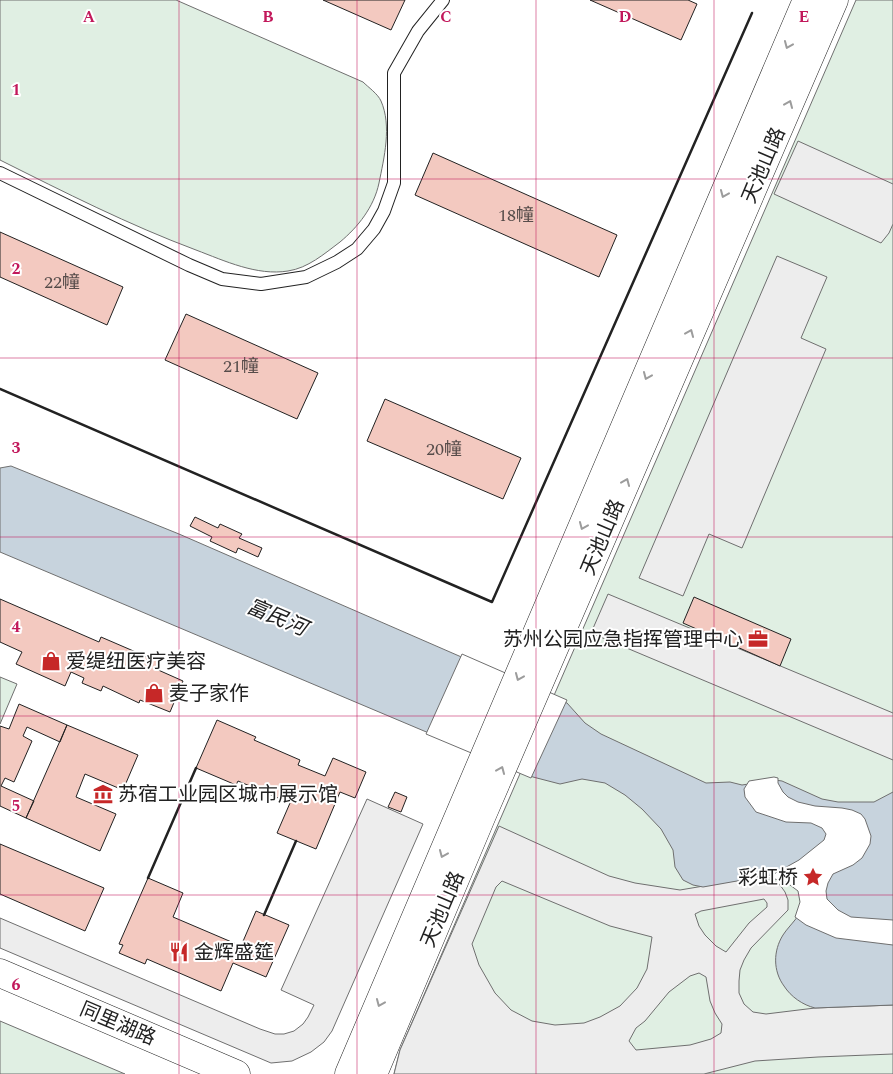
<svg xmlns="http://www.w3.org/2000/svg" width="893" height="1074" viewBox="0 0 893 1074" font-family="Spectral,'Noto Sans SC',serif">
  <style>
    .green { fill: #e0efe3; stroke: #6f6f6f }
    .parking { fill: #ededed; stroke: #6f6f6f; fill-rule: evenodd }
    .water { fill: #c7d3dd; stroke: #6f6f6f }
    .pier { fill: #fff; stroke: #6f6f6f }
    .building { fill: #f3c9c0; stroke: #222 }
    .lines { fill: none; stroke-linecap: round; stroke-linejoin: round }
    .service-casing { stroke: #222; stroke-width: 14 }
    .tertiary-casing { stroke: #222; stroke-width: 29 }
    .service { stroke: #fff; stroke-width: 12 }
    .tertiary { stroke: #fff; stroke-width: 28 }
    .wall { stroke: #222; stroke-width: 2.5 }
    .oneway { stroke: #9c9c9c }
    .grid { fill: none; stroke: #c2185b; stroke-width: 1; stroke-opacity: 0.55 }
    .labels { text-anchor: middle; stroke-width: 4; stroke-linejoin: round; paint-order: stroke }
    .number-label { font-size: 18px; fill: #564c4a }
    .street-label { font-size: 20px; fill: #222; stroke: #fff }
    .poi-label { font-size: 20px; fill: #222; stroke: #fff; text-anchor: start }
    .water-label { font-size: 21px; font-style: italic; fill: #222; stroke: #fff }
    .grid-label { font-size: 16px; text-anchor: middle; font-weight: bold; fill: #c2185b; stroke: #fff; stroke-width: 4; stroke-linejoin: round; paint-order: stroke }
  </style>
  <rect width="100%" height="100%" fill="#fff"/>
  <path class="green" d="M0,0H176L363,82C368,87 378,94 381,101C392,126 384,158 379,183C374,207 358,227 340,242C324,254 308,268 288,271C257,276 225,261 196,250C129,225 64,192 0,160Z
    M856,0H893V1074H394L400,1050Z
    M0,677L17,684L0,724Z
    M0,1021L125,1074H0Z"/>
  <path class="parking" d="M798,141L893,184V224L889,233L881,243L774,194Z
    M777,256L827,277L801,338L826,349L742,548L709,534L683,596L639,578Z
    M608,594L893,713V760L591,633Z
    M367,799L423,824L332,1031L324,1042L311,1052L292,1061L271,1063L0,948V918L260,1029L275,1034H284L294,1031L303,1024L308,1017L314,1005L281,990Z
    M499,826L609,876L635,883L680,890L757,877L775,881L780,885L785,892L788,900V910L751,948L744,960L740,970L739,981V993L744,1004L753,1012L766,1014L815,1008L893,1005V1054L818,1057L755,1061L704,1074H394L400,1050ZM502,881L610,926L652,937L647,969L637,988L620,1006L600,1017L584,1023L555,1025L532,1021L511,1010L495,993L479,965L472,944L496,887ZM764,899L767,903V907L749,923L726,952L716,946L705,935L699,926L695,914L701,911ZM699,973L706,977L710,1001L715,1013L722,1024L721,1033L711,1039L690,1045L636,1050L629,1041L636,1028L645,1021L669,992L690,976Z"/>
  <path class="water" d="M11,466L179,534L567,703L585,723L601,734L706,783L730,782L742,785L775,780L782,781L822,799L838,802H874L893,792V1005L815,1008C803,1005 791,997 784,986C773,971 773,951 783,935C790,924 803,915 803,901C803,898 801,893 801,890L787,880L771,875L703,887L693,885L683,880L675,867L673,850L661,829L642,809L625,795L605,783L582,779L560,784L533,777L0,552V468Z"/>
  <path class="pier" d="M462,654L567,700L531,778L426,734Z
    M774,777L778,778V783L783,792L788,797L798,802L815,806L842,808L852,810L861,814L865,819L871,836L870,844L862,858L853,865L833,874L828,883L826,891L827,899L838,910L851,917L893,920V945L836,938L806,925L795,917L800,902L798,891L786,882L771,878L757,877L772,875L799,860L824,840L826,834L822,828L811,823L786,822L756,812L745,797L744,789L749,781Z"/>
  <path class="building" d="M323,0H405L391,30Z
    M590,0H688L697,4L681,40Z
    M433,153L617,235L599,277L415,195Z
    M0,232L123,287L107,325L0,277Z
    M186,314L318,373L297,419L165,360Z
    M385,399L521,458L503,499L367,441Z
    M195,517L218,528L220,524L242,534L239,538L262,548L258,557L238,548L236,553L210,541L212,537L190,526Z
    M694,597L791,639L780,666L683,623Z
    M0,599L99,642L101,637L159,662L156,669L183,681L170,712L140,700L139,703L103,686L101,691L82,683L84,678L71,672L65,686L16,664L22,652L0,642Z
    M19,704L67,725L60,742L27,727L23,736L32,741L14,782L5,778L1,786L34,801L26,818L0,806V726L9,729Z
    M217,720L256,737L254,740L300,760L298,765L325,776L333,758L366,772L355,798L340,792L316,849L277,833L290,803L238,781L236,785L196,768Z
    M67,725L138,755L123,790L85,774L76,797L116,814L100,851L26,818Z
    M395,792L407,797L401,812L388,807Z
    M0,844L104,888L85,931L0,894Z
    M148,878L183,893L173,917L241,946L256,911L289,925L266,977L233,963L221,991L147,959L145,964L119,953L123,945L119,944Z"/>
  <g class="lines">
    <defs>
      <path id="service" d="M0,173L189,265L222,279L261,284L306,277L337,262L357,249L374,229L384,211L394,183V73L418,31L443,0"/>
      <path id="tertiary" d="M0,973L236,1074
        M349,1074L807,0
        M373,1074L482,815L834,0"/>
    </defs>
    <use href="#service" class="service-casing"/>
    <use href="#tertiary" class="tertiary-casing"/>
    <use href="#service" class="service"/>
    <use href="#tertiary" class="tertiary"/>
    <path class="wall" d="M0,389L492,602L752,13
      M148,878L196,768
      M264,915L296,841"/>
  </g>
  <defs><path id="oneway-chevron" d="M-2-3.5L2.5 0L-2 3.5" fill="none" stroke-width="1.6" stroke-linecap="round" stroke-linejoin="round" transform="scale(1.25)"/></defs>
  <g class="oneway">
    <use href="#oneway-chevron" transform="translate(788 45) rotate(113)"/>
    <use href="#oneway-chevron" transform="translate(789 104) rotate(-67)"/>
    <use href="#oneway-chevron" transform="translate(724 194) rotate(113)"/>
    <use href="#oneway-chevron" transform="translate(690 333) rotate(-67)"/>
    <use href="#oneway-chevron" transform="translate(647 376) rotate(113)"/>
    <use href="#oneway-chevron" transform="translate(626 482) rotate(-67)"/>
    <use href="#oneway-chevron" transform="translate(583 526) rotate(113)"/>
    <use href="#oneway-chevron" transform="translate(519 677) rotate(113)"/>
    <use href="#oneway-chevron" transform="translate(501 770) rotate(-67)"/>
    <use href="#oneway-chevron" transform="translate(443 854) rotate(113)"/>
    <use href="#oneway-chevron" transform="translate(380 1003) rotate(113)"/>
  </g>
  <path class="grid" d="M179,0V1074M357,0V1074M536,0V1074M714,0V1074M0,179H893M0,358H893M0,537H893M0,716H893M0,895H893"/>
  <defs>
    <symbol id="office-bare" viewBox="-9 -9 18 18"><path d="M-6-3h4V-5.5h4V-3h4V5H-6ZM-1-4.5V-3h2v-1.5ZM-6 0V1H6V0Z" fill="#c62828" stroke="#fff" stroke-width="2.5" paint-order="stroke"/></symbol>
    <symbol id="shop-bare" viewBox="-9 -9 18 18"><path d="M-5-2.5h2.3a2.7 3.5 0 0 1 5.4 0H5L5.5 6h-11ZM-1.5-2.5h3a1.5 2.3 0 0 0-3 0Z" fill="#c62828" stroke="#fff" stroke-width="2.5" paint-order="stroke"/></symbol>
    <symbol id="museum-bare" viewBox="-9 -9 18 18"><path d="M0-6L6-3V-2H-6V-3ZM-5-1h2V3h-2ZM-1-1h2V3h-2ZM3-1h2V3H3ZM-6 4H6V6H-6Z" fill="#c62828" stroke="#fff" stroke-width="2.5" paint-order="stroke"/></symbol>
    <symbol id="sight-bare" viewBox="-9 -9 18 18"><path d="M0-6L1.8-2.2L6-1.7L2.9 1.2L3.7 5.4L0 3.3L-3.7 5.4L-2.9 1.2L-6-1.7L-1.8-2.2Z" fill="#c62828" stroke="#fff" stroke-width="2.5" paint-order="stroke"/></symbol>
    <symbol id="restaurant-bare" viewBox="-9 -9 18 18"><path d="M-5-6h1v4h1v-4h1v4h1v-4h1v5L-1.5 .5V6h-2V.5L-5-1ZM5-6V6H3V1.5H1.5Q1.5-4 5-6Z" fill="#c62828" stroke="#fff" stroke-width="2.5" paint-order="stroke"/></symbol>
  </defs>
  <g fill-rule="evenodd">
    <use href="#office-bare" x="744" y="625" width="28" height="28"/>
    <use href="#shop-bare" x="37" y="647" width="28" height="28"/>
    <use href="#shop-bare" x="140" y="679" width="28" height="28"/>
    <use href="#museum-bare" x="89" y="780" width="28" height="28"/>
    <use href="#sight-bare" x="799" y="863" width="28" height="28"/>
    <use href="#restaurant-bare" x="165" y="938" width="28" height="28"/>
  </g>
  <g class="labels">
    <g class="number-label">
      <text x="516" y="221">18幢</text>
      <text x="62" y="288">22幢</text>
      <text x="241" y="372">21幢</text>
      <text x="444" y="455">20幢</text>
    </g>
    <g class="street-label">
      <text transform="translate(763 165) rotate(-67)" y="7">天池山路</text>
      <text transform="translate(602 537) rotate(-67)" y="7">天池山路</text>
      <text transform="translate(442 909) rotate(-67)" y="7">天池山路</text>
      <text transform="translate(118 1023) rotate(23)" y="7">同里湖路</text>
    </g>
    <g class="poi-label">
      <text x="743" y="646" text-anchor="end">苏州公园应急指挥管理中心</text>
      <text x="66" y="668">爱缇纽医疗美容</text>
      <text x="169" y="700">麦子家作</text>
      <text x="118" y="801">苏宿工业园区城市展示馆</text>
      <text x="798" y="884" text-anchor="end">彩虹桥</text>
      <text x="194" y="959">金辉盛筵</text>
    </g>
    <g class="water-label">
      <text transform="translate(277 617) rotate(23)" y="7">富民河</text>
    </g>
  </g>
  <g class="grid-label">
    <text x="89" y="22">A</text>
    <text x="268" y="22">B</text>
    <text x="446" y="22">C</text>
    <text x="625" y="22">D</text>
    <text x="804" y="22">E</text>
    <text x="16" y="95">1</text>
    <text x="16" y="274">2</text>
    <text x="16" y="453">3</text>
    <text x="16" y="632">4</text>
    <text x="16" y="811">5</text>
    <text x="16" y="990">6</text>
  </g>
</svg>
